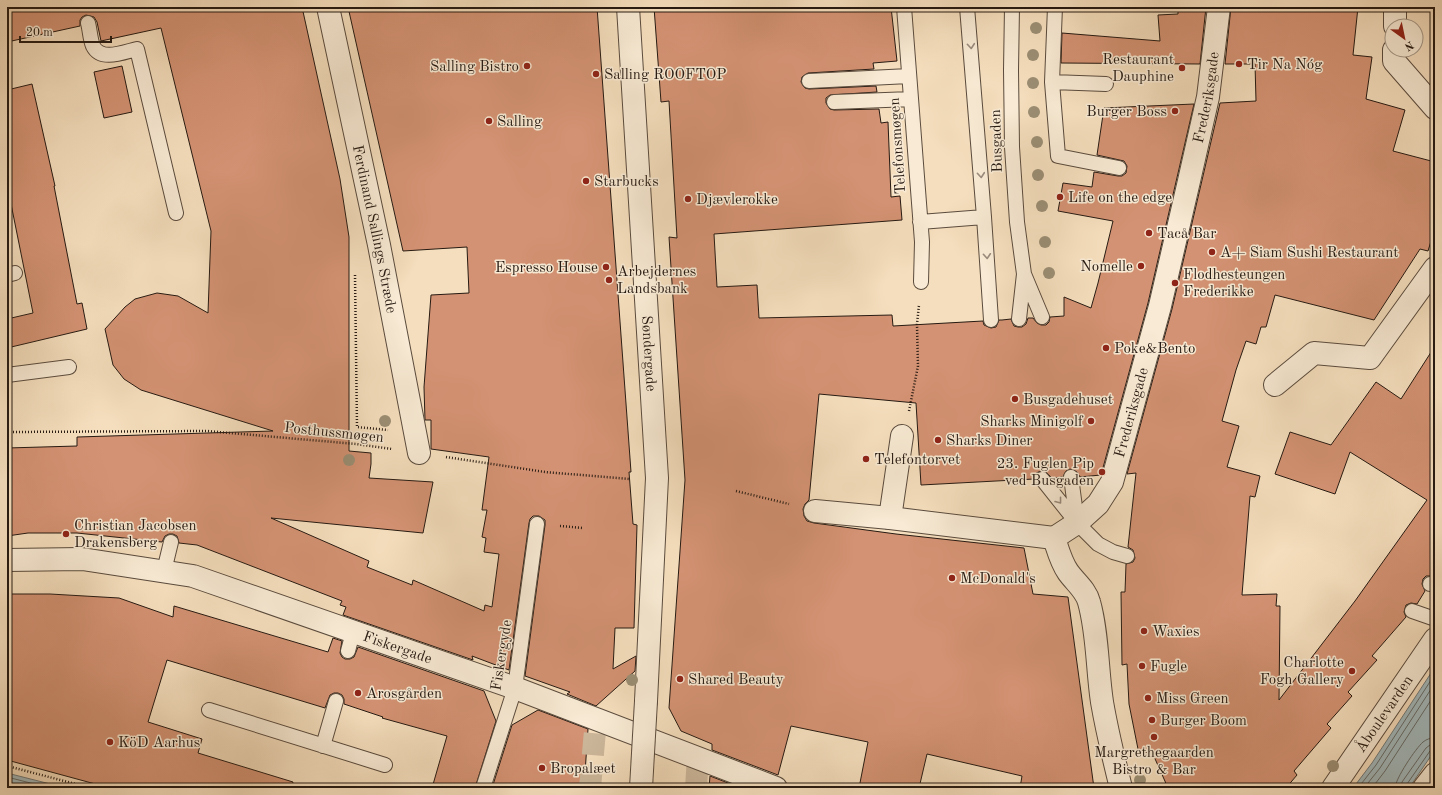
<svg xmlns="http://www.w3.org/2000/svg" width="1442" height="795" viewBox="0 0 1442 795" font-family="'Old Standard TT',serif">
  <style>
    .water { fill: #a2b9bd; stroke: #707979 }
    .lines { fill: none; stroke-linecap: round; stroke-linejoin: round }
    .shore { stroke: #646a68; stroke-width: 1 }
    .building { fill: #d39273; stroke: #261a12 }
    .street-tunnel { stroke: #ccb79b; stroke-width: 22; stroke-dasharray: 22 11; stroke-linecap: butt }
    .lane-casing { stroke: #5a4b3d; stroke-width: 16 }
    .street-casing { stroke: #5a4b3d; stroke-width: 24 }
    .path { stroke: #261a12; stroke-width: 2.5; stroke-dasharray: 1 2; stroke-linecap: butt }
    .lane { stroke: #f8ead4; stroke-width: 14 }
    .street { stroke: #f8ead4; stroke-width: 22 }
    .street-bridge-casing { stroke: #5a4b3d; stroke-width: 24; stroke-linecap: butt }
    .street-bridge { stroke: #f8ead4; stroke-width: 22 }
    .tree { fill: #9b8e74 }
    .oneway { stroke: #9a8c7d }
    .poi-dot { fill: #8f2418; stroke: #f8ead4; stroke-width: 1.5 }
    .labels { text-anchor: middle; stroke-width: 3; stroke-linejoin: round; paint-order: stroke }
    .poi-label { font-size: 15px; fill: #261a12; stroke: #f8ead4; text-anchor: start }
    .street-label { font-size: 15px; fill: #261a12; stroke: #f8ead4 }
  </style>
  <rect width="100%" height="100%" fill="#f5debd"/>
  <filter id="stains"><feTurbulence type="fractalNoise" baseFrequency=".005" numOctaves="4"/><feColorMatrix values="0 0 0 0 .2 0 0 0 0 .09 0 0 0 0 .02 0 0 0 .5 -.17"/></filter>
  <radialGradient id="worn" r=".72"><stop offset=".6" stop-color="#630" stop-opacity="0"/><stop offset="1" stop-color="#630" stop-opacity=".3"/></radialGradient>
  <path class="water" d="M1435,667V750L1409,788H1353L1372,763Z
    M7,773L66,788H7Z"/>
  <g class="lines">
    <path class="shore" d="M7,777L50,788
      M1358,788L1376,765L1435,674
      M1364,788L1380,768L1435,683
      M1372,788L1385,771L1435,694
      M1395,788C1395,779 1416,748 1423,742C1427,739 1430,738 1435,738
      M1401,788L1402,782L1426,748L1430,745L1435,744
      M1406,788L1407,784L1430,751L1435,749"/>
  </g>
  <path class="building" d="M7,7H302L340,179L349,237V451L371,453V464L369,478L433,482L423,533L271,518L369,561L367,567L412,585L413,580L484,611L485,605L492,607L499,554L484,552L486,538L482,537L487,510H482L489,457L431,449V420H425L424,387L431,295L469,293L467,247L403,251L348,7H597L631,472H629L633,524L637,525L634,628H615L613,669L636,656L635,671L596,706L567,694L570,692L525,676L545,525V520L539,516H533L530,519L529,523L509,670L472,656L473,660L343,615L346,607L340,605L342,601L197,545L179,543L177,536L173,534H169L165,536L162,542L77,533H28L7,536V448L77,446V437L273,431L141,390L124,379L113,365L105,329L125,307L135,299L157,293L178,296L208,313L211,231L161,28L101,41L97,22L94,17L86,15L82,17L80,20V26L7,42Z
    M654,7H891L897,61L873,63L874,69L808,73L802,77L801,82L805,88L809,89L876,86L877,92L830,95L826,98V103L830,109L834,110L879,109L881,123L888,122L891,197L900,196L902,220L714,234L717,287L757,285L759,318L892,315L893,326L983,321L984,325L991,328L996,327L999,320H1002L1011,319L1014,326L1018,327H1022L1026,324L1028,318H1033L1037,323L1041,325H1046L1049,322L1050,317L1064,316V297L1091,308L1098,283L1113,221L1058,211L1063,183L1092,187L1094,172L1118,176H1122L1126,173L1127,166L1124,161L1097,155L1104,108L1194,104L1148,303L1101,475L1080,477L1077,472L1070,469L1066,471L1063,477L1052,478L1045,471H1041L1036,473L1034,479L921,485L916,403L819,394L809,500L805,504L803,509L804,516L807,521L814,523L896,534L1024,548L1033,594L1068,597L1094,788H1020L1022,776L927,754L919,788H859L868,742L791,726L778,775L712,750V744L681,731L669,708L685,480L669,237L677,238L669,101L661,102Z
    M1178,7H1206L1200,64L1061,63L1062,33L1160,41L1158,15L1178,14Z
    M1231,7H1358L1353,55L1372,57L1366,99L1405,110L1393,151L1435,162V228L1428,251L1420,249L1374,320L1275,295L1266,327H1261L1256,344L1246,341L1236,370L1222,421L1239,426L1227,467L1260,476L1255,497L1250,496L1242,595L1277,594L1276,606H1280L1279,700L1355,601L1427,500L1350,452L1335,494L1275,474L1290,432L1331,445L1376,382L1401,399L1435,346V576H1426L1423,579L1422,584L1425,591L1417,604L1411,603L1406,605L1404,612L1406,617L1372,656L1377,660L1348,692L1352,696L1327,724L1331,728L1294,771L1297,775L1286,788H1168L1152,752L1139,754L1129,704L1127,664L1122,665L1121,592H1125L1126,564L1133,562L1135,558L1133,550L1128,547L1136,473L1127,474L1172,309L1220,103L1256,101L1255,64H1225Z
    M122,66L132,112L104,118L94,72Z
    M32,84L55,186H54L77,304L82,303L87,329L7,348V319L33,313L7,184V90Z
    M7,594H50L119,598L173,617L174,606L328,652L333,638L342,641L340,653L342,657L345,659H350L354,657L358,647L484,691L496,721L475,788H432L447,736L382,718L383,717L344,704V699L342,695L338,693H334L330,695L325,708L167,660L148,722L202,739L198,753L293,782L292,788H110L7,760Z
    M538,710L588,729L584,788H492L512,725Z
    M710,776L741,788H709Z"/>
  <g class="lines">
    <path class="street-tunnel" d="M590,788L596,719
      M696,788L698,757"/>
    <defs>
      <path id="lane" d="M904,7L922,242L921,282
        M1012,7L1011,70L1012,147L1017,222L1024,274L1019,319
        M1055,7L1052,82L1106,84
        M88,23C90,30 90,39 93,46C101,62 124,52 137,49L176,213
        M809,81L909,76
        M1052,82L1058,156L1119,168
        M834,102L911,99
        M984,217L991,320
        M920,222L984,217L967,7
        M1024,274L1042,317
        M7,275L15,273
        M7,375L69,367
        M1071,477L1077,522
        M1042,479L1077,523L1098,544L1113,552L1127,556
        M164,571L171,542
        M1430,584H1435
        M1412,611L1435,619
        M348,651L353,632
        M209,710L385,765
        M323,746L336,701
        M483,788L515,688L537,524"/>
      <g id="street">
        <path id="s1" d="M328,7L379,245L419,453"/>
        <path id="s2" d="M628,7L657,478L646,701"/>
        <path d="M1395,26V7"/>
        <path d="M1394,50V61L1435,108"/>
        <path d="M1275,385L1314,353L1370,358L1435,268"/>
        <path d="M815,511L890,518L1054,538"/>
        <path d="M890,518L902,436"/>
        <path id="s3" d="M1054,538L1077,523L1098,504L1112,482L1160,306L1189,181L1208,97L1219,7"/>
        <path d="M1054,538C1058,550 1061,562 1068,572C1075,582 1086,590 1089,602C1098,634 1097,669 1102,702C1107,731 1114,760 1121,788"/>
        <path id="s4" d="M7,560L82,559L193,576L515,688L776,788"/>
        <path id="s5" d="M1333,788L1435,639"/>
        <path d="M1424,788L1435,774"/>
      </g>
    </defs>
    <use href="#lane" class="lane-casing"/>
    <use href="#street" class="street-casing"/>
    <path class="path" d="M355,275L357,427L388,430
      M909,411L918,366L917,324L919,305
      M7,432L207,431L356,444L392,449
      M446,457L545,472L630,479
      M736,491L789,504
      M560,526L583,528
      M7,766L91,788"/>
    <use href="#lane" class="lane"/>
    <use href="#street" class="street"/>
    <defs>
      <path id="street-bridge" d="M641,788L646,701"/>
    </defs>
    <use href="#street-bridge" class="street-bridge-casing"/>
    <use href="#street-bridge" class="street-bridge"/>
  </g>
  <g class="tree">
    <circle cx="1036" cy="28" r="6"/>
    <circle cx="1033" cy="55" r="6"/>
    <circle cx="1033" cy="83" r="6"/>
    <circle cx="1034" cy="112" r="6"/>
    <circle cx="1037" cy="142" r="6"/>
    <circle cx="1038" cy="175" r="6"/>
    <circle cx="1042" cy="206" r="6"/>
    <circle cx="1045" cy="242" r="6"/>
    <circle cx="1049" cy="273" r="6"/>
    <circle cx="385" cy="421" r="6"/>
    <circle cx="349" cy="460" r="6"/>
    <circle cx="632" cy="680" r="6"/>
    <circle cx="1333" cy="766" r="6"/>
    <circle cx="1140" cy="780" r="6"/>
  </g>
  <defs><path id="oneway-chevron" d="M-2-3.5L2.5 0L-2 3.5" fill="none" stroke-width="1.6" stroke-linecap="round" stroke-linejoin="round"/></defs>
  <g class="oneway">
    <use href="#oneway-chevron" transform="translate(971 46) rotate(85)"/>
    <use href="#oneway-chevron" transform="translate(981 175) rotate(85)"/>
    <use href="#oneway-chevron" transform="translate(987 256) rotate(86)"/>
    <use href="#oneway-chevron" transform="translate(1059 501) rotate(52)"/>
  </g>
  <g class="poi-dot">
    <circle cx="1239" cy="64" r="4"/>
    <circle cx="527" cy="66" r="4"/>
    <circle cx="1182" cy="68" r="4"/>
    <circle cx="596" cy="74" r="4"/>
    <circle cx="1175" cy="111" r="4"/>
    <circle cx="489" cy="121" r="4"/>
    <circle cx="586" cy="181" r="4"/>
    <circle cx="1060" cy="197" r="4"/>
    <circle cx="688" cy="199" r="4"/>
    <circle cx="1149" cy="233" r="4"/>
    <circle cx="1212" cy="252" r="4"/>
    <circle cx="1141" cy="266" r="4"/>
    <circle cx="606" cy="267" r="4"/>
    <circle cx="609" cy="280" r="4"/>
    <circle cx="1175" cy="283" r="4"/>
    <circle cx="1106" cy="348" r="4"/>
    <circle cx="1015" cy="399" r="4"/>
    <circle cx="1091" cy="421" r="4"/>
    <circle cx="938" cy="440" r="4"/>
    <circle cx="866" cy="459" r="4"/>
    <circle cx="1102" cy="472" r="4"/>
    <circle cx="66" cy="534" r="4"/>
    <circle cx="952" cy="578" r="4"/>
    <circle cx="1144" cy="631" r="4"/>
    <circle cx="1142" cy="666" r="4"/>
    <circle cx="1352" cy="671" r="4"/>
    <circle cx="680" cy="679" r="4"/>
    <circle cx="358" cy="693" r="4"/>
    <circle cx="1148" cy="698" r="4"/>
    <circle cx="1152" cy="720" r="4"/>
    <circle cx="1154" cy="737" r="4"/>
    <circle cx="110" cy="742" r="4"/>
    <circle cx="542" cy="768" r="4"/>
  </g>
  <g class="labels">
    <g class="poi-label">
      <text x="1174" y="64" text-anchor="end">Restaurant<tspan x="1174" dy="17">Dauphine</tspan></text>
      <text x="1247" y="69">Tir Na Nóg</text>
      <text x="519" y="71" text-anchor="end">Salling Bistro</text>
      <text x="604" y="79">Salling ROOFTOP</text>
      <text x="1167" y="116" text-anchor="end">Burger Boss</text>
      <text x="497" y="126">Salling</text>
      <text x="594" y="186">Starbucks</text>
      <text x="1068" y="202">Life on the edge</text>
      <text x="696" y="204">Djævlerokke</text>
      <text x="1157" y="238">Tacå Bar</text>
      <text x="1220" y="257">A+ Siam Sushi Restaurant</text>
      <text x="1133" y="271" text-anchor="end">Nomelle</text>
      <text x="598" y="272" text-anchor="end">Espresso House</text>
      <text x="617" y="276">Arbejdernes<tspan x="617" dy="17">Landsbank</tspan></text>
      <text x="1183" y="279">Flodhesteungen<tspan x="1183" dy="17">Frederikke</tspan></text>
      <text x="1114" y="353">Poke&amp;Bento</text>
      <text x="1023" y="404">Busgadehuset</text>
      <text x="1083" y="426" text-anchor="end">Sharks Minigolf</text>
      <text x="946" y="445">Sharks Diner</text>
      <text x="874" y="464">Telefontorvet</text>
      <text x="1094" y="468" text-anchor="end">23. Fuglen Pip<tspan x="1094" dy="17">ved Busgaden</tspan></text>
      <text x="74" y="530">Christian Jacobsen<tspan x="74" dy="17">Drakensberg</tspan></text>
      <text x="960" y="583">McDonald's</text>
      <text x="1152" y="636">Waxies</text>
      <text x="1344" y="667" text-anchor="end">Charlotte<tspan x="1344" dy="17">Fogh Gallery</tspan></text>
      <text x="1150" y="671">Fugle</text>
      <text x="688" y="684">Shared Beauty</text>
      <text x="366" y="698">Arosgården</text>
      <text x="1156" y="703">Miss Green</text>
      <text x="1160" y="725">Burger Boom</text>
      <text x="118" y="747">KöD Aarhus</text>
      <text x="1154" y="757" text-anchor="middle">Margrethegaarden<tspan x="1154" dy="17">Bistro &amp; Bar</tspan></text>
      <text x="550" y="773">Bropalæet</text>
    </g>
    <g class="street-label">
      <text dy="5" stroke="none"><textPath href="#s3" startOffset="478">Frederiksgade</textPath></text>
      <text transform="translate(996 141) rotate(-92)" y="5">Busgaden</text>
      <text transform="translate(897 146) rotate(-94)" y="5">Telefonsmøgen</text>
      <text dy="5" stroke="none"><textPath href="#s1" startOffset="227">Ferdinand Sallings Stræde</textPath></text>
      <text dy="5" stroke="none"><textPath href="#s2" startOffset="347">Søndergade</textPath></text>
      <text dy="5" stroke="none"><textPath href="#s3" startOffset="154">Frederiksgade</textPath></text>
      <text transform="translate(334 432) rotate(6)" y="5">Posthussmøgen</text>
      <text dy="5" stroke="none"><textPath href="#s4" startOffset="404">Fiskergade</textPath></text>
      <text transform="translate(501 655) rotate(-81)" y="5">Fiskergyde</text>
      <text dy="5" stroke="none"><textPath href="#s5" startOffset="90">Åboulevarden</textPath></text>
    </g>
  </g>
  <rect width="1442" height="795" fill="none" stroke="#f5debd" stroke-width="24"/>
  <rect x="8" y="8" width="1426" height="779" fill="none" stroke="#261a12" stroke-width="2"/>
  <rect x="12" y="12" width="1418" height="771" fill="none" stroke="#261a12"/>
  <g transform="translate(1404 38) rotate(147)"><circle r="19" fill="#f8ead4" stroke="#a49786"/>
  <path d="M0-3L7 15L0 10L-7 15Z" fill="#8f2418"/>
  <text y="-6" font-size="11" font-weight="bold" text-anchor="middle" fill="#261a12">N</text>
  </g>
  <path d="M20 36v6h91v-6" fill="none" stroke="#261a12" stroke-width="2"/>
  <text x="26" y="36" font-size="12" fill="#261a12" stroke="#f8ead4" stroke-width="3" paint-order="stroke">20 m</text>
  <rect width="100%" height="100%" filter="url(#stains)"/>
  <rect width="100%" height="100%" fill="url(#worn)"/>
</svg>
